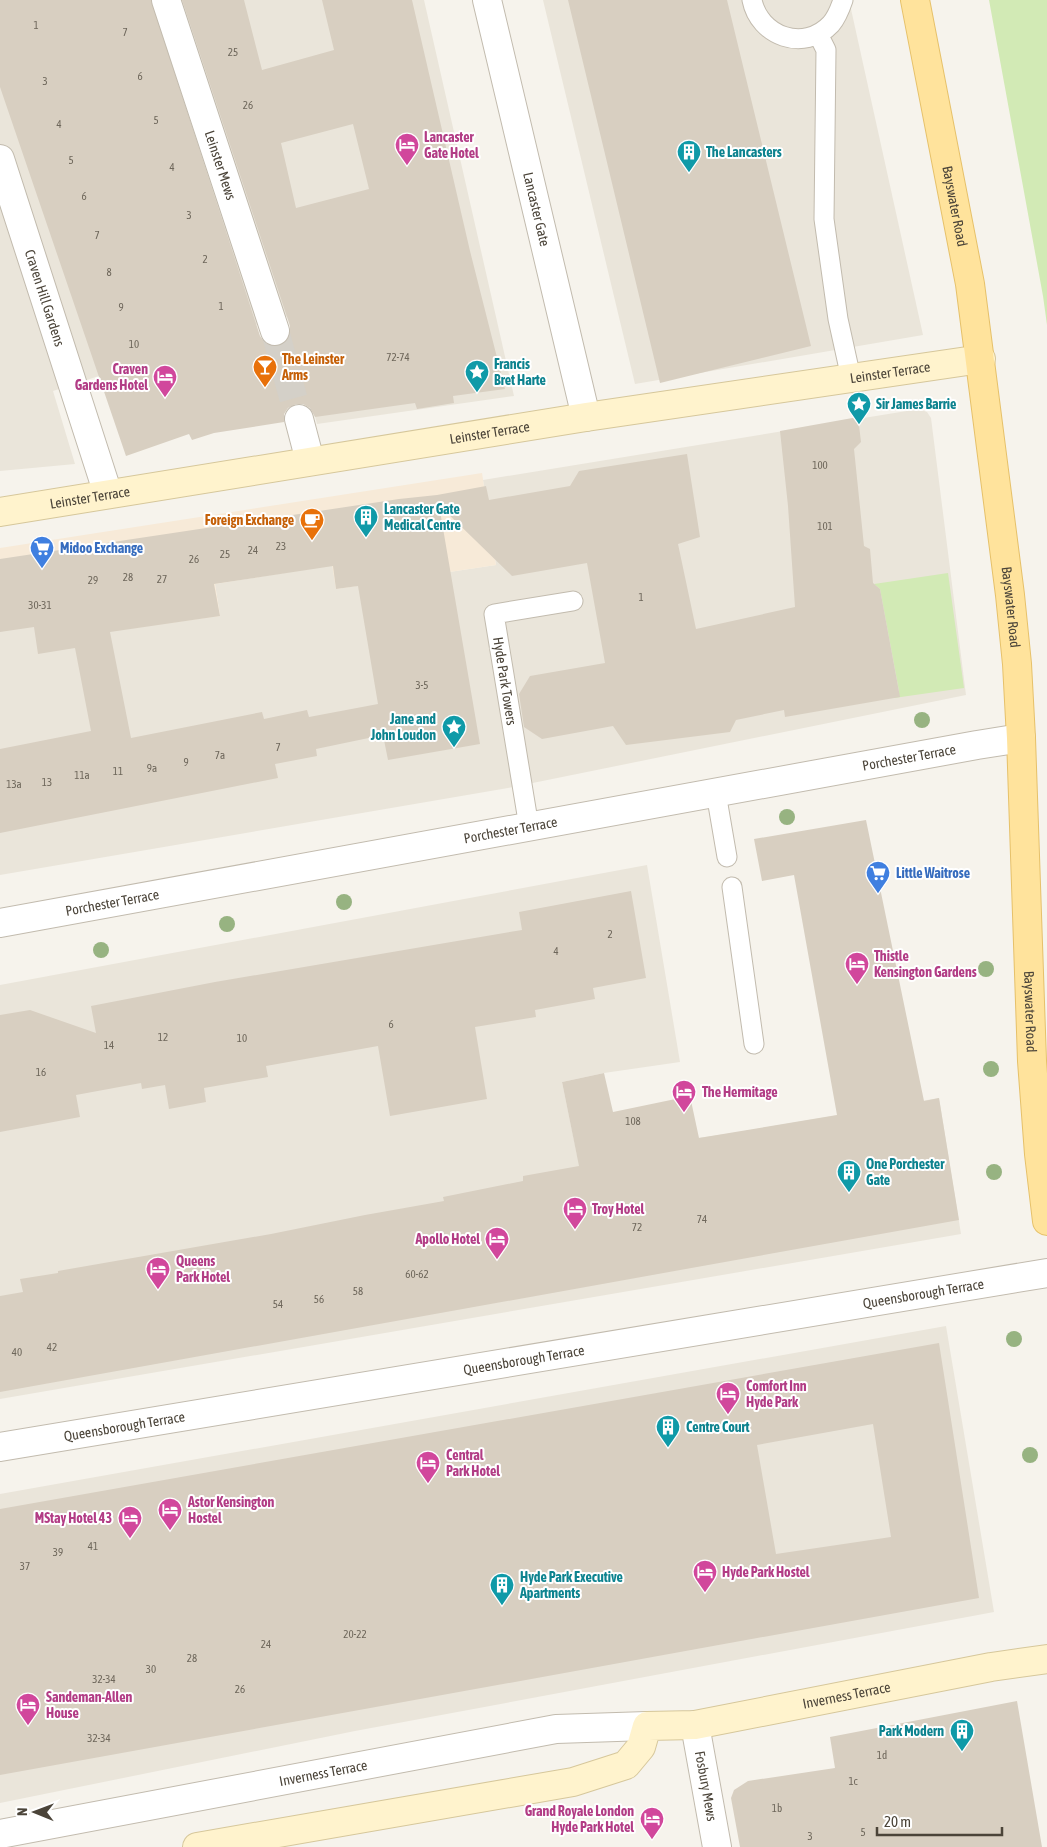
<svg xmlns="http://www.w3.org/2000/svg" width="1047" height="1847" viewBox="0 0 1047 1847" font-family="'Asap Condensed',sans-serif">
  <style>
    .residential { fill: #eae5da }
    .commercial { fill: #f7ead8 }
    .green { fill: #d2eab5 }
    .building { fill: #d8cfc1; fill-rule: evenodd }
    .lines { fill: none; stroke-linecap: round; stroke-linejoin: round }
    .minor-tunnel { stroke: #d4d0c8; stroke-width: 28; stroke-dasharray: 28 14; stroke-linecap: butt }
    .service-casing { stroke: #c2bbae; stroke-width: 21 }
    .minor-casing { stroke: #c2bbae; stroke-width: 30 }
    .secondary-casing { stroke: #d6c79b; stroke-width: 30 }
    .primary-casing { stroke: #e6c16a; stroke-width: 30 }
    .service { stroke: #fff; stroke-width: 19 }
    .minor { stroke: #fff; stroke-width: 28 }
    .secondary { stroke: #fff3cd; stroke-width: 28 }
    .primary { stroke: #ffe39c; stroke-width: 28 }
    .tree { fill: #97b381 }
    .labels { text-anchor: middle; stroke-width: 4; stroke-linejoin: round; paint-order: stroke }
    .number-label { font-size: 11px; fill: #6e675b }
    .hotel-label { font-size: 14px; font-weight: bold; fill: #b23c85; stroke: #fff; text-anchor: start }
    .culture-label { font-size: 14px; font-weight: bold; fill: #0d838f; stroke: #fff; text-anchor: start }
    .street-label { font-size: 14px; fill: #4b4439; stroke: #fff }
    .food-label { font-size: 14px; font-weight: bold; fill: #c56008; stroke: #fff; text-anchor: start }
    .shop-label { font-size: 14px; font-weight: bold; fill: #366cbe; stroke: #fff; text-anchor: start }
  </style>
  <rect width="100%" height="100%" fill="#f6f3ec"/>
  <path class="residential" d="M0,0H424L514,396L317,424L289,316L255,325L53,391L75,464L0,471Z
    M543,0H849L923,335L635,384Z
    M919,409L927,412L931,418L966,695L508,788L0,875V631L123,611L220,616L215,584L333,565L336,589L496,565L483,480Z
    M647,865L680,1062L604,1073L562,1082L577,1155L733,1133L939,1098L961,1234L0,1399V985Z
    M946,1326L994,1612L355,1731L0,1803V1494Z"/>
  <path class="commercial" d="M482,473L496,565L336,589L332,565L215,584L220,616L126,629L123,611L0,631V548Z"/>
  <path class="green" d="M989,0H1047V325L1043,296Z
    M948,573L964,688L894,698L899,691L880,589L874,584Z"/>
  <path class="building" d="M0,0H151L260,336L265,343L272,346H280L287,341L290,334V326L182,0H244L262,70L334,50L322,0H412L470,251L505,389L453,396L454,403L417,409L415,403L315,417L310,408L303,404H296L288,408L284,414V422L214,433L192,440L189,434L126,456L0,87ZM353,124L369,189L296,208L281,143Z
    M568,0H727L811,346L660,383Z
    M858,417L861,442L854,449L864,546L870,549L873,583L880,589L900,697L785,717L784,710L736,720L730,732L626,745L613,726L542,739L524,727L519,694L530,676L605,663L587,563L512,576L439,505L480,744L388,760L383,735L316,749L317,756L275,764L278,778L0,833V749L91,731L75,648L38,654L34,627L0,632V559L399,499L437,495L486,486L489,500L570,486L579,471L687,454L700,537L678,544L696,629L795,607L788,506L780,431ZM333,566L336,589L358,586L378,704L309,717L307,710L264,719L262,712L131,738L110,632L220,616L214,584Z
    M866,820L924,1101L939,1098L959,1220L0,1392V1296L23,1292L20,1279L58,1273V1271L271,1234L365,1215L444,1201L443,1197L523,1181V1176L579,1166L562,1082L604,1073L613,1112L690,1096L699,1138L837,1115L794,875L762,881L754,839Z
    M631,891L646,978L593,988L595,999L535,1010L536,1017L475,1027L487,1099L390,1116L378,1046L266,1066L268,1077L204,1088L206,1102L169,1109L165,1085L142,1089L141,1083L76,1095L80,1117L0,1132V1015L30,1010L96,1033L91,1006L215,982L522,930L519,912Z
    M939,1343L979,1598L0,1775V1509ZM873,1424L891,1537L776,1554L757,1445Z
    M1017,1701L1042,1847H740L731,1798L734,1790L748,1781L835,1768L830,1737Z"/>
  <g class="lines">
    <path class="minor-tunnel" d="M275,331L299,419"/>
    <defs>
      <path id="service" d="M752,0C759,36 804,53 831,24C837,17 840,9 843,0
        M818,34L826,50L824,219L838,319L851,378
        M716,793L727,857
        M529,827L494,614L573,601
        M732,887L754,1044"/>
      <g id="minor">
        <path id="s1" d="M166,0L275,331"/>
        <path id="s2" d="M487,0L586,417"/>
        <path id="s3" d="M0,159L108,494"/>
        <path d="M299,419L310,461"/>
        <path id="s4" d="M0,923L977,745L1021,738"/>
        <path id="s5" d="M0,1447L1047,1273"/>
        <path id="s6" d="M695,1725L717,1847"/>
        <path id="s7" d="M0,1834L556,1729L647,1726"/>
      </g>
      <g id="secondary">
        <path id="s8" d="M0,512L586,417L981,359"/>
        <path id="s9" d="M197,1847L573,1782L626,1765L641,1747L647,1726L695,1725L991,1667L1047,1659"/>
      </g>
      <g id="primary">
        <path id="s10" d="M915,0L970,284L1010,595L1017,664L1021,738L1032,1061L1039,1154L1047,1221"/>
      </g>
    </defs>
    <use href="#service" class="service-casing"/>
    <use href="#minor" class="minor-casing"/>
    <use href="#secondary" class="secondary-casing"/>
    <use href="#primary" class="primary-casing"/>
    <use href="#service" class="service"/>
    <use href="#minor" class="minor"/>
    <use href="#secondary" class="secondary"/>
    <use href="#primary" class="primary"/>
  </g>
  <g class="tree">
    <circle cx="922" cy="720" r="8"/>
    <circle cx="787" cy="817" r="8"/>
    <circle cx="344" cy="902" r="8"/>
    <circle cx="227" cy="924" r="8"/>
    <circle cx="101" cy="950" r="8"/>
    <circle cx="986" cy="969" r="8"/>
    <circle cx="991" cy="1069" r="8"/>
    <circle cx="994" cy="1172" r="8"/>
    <circle cx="1014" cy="1339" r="8"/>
    <circle cx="1030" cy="1455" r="8"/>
  </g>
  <defs>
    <symbol id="hotel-pin" viewBox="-11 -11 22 30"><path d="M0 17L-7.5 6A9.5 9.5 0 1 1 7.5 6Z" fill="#d1479c" stroke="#fff"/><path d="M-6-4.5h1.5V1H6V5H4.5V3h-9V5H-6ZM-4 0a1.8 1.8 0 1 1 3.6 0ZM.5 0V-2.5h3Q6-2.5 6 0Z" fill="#fff"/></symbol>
    <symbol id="building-pin" viewBox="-11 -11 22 30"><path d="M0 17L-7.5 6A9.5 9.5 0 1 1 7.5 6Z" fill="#0f9aa8" stroke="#fff"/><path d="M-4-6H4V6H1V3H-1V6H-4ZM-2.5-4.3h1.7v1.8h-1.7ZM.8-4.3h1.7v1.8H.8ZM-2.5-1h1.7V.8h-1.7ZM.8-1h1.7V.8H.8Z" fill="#fff"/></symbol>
    <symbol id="bar-pin" viewBox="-11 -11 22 30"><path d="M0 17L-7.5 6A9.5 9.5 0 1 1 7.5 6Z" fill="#e8710a" stroke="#fff"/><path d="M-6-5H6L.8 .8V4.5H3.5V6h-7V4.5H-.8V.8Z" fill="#fff"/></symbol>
    <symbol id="sight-pin" viewBox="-11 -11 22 30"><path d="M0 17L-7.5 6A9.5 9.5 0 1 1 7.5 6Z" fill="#0f9aa8" stroke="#fff"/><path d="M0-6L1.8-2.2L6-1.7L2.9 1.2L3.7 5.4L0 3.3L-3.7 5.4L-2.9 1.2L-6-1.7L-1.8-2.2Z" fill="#fff"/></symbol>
    <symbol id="cafe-pin" viewBox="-11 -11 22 30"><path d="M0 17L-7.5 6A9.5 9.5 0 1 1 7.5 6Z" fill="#e8710a" stroke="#fff"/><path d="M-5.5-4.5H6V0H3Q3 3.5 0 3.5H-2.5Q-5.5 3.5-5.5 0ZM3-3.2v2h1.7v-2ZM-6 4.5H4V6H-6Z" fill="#fff"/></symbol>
    <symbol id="supermarket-pin" viewBox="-11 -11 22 30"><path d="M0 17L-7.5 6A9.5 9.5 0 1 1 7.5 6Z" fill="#3f7fe0" stroke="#fff"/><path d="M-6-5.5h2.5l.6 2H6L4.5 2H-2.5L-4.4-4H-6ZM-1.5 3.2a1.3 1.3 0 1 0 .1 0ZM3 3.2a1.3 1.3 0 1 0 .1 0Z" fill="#fff"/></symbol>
  </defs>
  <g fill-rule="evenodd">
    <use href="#hotel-pin" x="393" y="131" width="28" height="38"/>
    <use href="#building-pin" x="675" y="138" width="28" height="38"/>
    <use href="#bar-pin" x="251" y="353" width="28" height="38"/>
    <use href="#sight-pin" x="463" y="358" width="28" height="38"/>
    <use href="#hotel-pin" x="151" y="363" width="28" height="38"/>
    <use href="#sight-pin" x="845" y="390" width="28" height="38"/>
    <use href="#building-pin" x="352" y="503" width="28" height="38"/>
    <use href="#cafe-pin" x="298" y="506" width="28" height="38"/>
    <use href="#supermarket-pin" x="28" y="534" width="28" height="38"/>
    <use href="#sight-pin" x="440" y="713" width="28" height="38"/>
    <use href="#supermarket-pin" x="864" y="859" width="28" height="38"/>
    <use href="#hotel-pin" x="843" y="950" width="28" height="38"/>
    <use href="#hotel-pin" x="670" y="1078" width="28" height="38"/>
    <use href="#building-pin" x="835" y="1158" width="28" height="38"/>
    <use href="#hotel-pin" x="561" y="1195" width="28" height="38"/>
    <use href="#hotel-pin" x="483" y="1225" width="28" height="38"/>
    <use href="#hotel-pin" x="144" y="1255" width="28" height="38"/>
    <use href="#hotel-pin" x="714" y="1380" width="28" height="38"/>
    <use href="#building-pin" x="654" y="1413" width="28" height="38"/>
    <use href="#hotel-pin" x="414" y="1449" width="28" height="38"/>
    <use href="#hotel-pin" x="156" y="1496" width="28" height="38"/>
    <use href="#hotel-pin" x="116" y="1504" width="28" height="38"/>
    <use href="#hotel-pin" x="691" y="1558" width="28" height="38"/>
    <use href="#building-pin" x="488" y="1571" width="28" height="38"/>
    <use href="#hotel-pin" x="14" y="1691" width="28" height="38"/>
    <use href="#building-pin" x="948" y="1717" width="28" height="38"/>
    <use href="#hotel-pin" x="638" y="1805" width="28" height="38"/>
  </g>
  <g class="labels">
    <g class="number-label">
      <text x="36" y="29">1</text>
      <text x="125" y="36">7</text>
      <text x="233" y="56">25</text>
      <text x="140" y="80">6</text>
      <text x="45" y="85">3</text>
      <text x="248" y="109">26</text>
      <text x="156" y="124">5</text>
      <text x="59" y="128">4</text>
      <text x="71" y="164">5</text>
      <text x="172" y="171">4</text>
      <text x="84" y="200">6</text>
      <text x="189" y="219">3</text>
      <text x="97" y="239">7</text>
      <text x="205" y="263">2</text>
      <text x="109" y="276">8</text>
      <text x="221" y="310">1</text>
      <text x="121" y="311">9</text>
      <text x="134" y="348">10</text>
      <text x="398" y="361">72-74</text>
      <text x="820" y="469">100</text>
      <text x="825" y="530">101</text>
      <text x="281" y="550">23</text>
      <text x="253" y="554">24</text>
      <text x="225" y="558">25</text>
      <text x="194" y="563">26</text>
      <text x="128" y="581">28</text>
      <text x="162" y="583">27</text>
      <text x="93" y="584">29</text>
      <text x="641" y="601">1</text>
      <text x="40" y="609">30-31</text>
      <text x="422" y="689">3-5</text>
      <text x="278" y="751">7</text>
      <text x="220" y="759">7a</text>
      <text x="186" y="766">9</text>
      <text x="152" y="772">9a</text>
      <text x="118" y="775">11</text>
      <text x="82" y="779">11a</text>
      <text x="47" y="786">13</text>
      <text x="14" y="788">13a</text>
      <text x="610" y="938">2</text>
      <text x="556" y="955">4</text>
      <text x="391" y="1028">6</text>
      <text x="163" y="1041">12</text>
      <text x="242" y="1042">10</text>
      <text x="109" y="1049">14</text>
      <text x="41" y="1076">16</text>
      <text x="633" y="1125">108</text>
      <text x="702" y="1223">74</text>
      <text x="637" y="1231">72</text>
      <text x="417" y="1278">60-62</text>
      <text x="358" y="1295">58</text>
      <text x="319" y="1303">56</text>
      <text x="278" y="1308">54</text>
      <text x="52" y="1351">42</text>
      <text x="17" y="1356">40</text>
      <text x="93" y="1550">41</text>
      <text x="58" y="1556">39</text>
      <text x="25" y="1570">37</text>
      <text x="355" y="1638">20-22</text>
      <text x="266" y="1648">24</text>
      <text x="192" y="1662">28</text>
      <text x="151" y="1673">30</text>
      <text x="104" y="1683">32-34</text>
      <text x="240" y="1693">26</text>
      <text x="99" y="1742">32-34</text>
      <text x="882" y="1759">1d</text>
      <text x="853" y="1785">1c</text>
      <text x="777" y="1812">1b</text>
      <text x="863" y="1836">5</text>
      <text x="810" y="1840">3</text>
    </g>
    <g class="hotel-label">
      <text x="424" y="142">Lancaster<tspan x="424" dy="16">Gate Hotel</tspan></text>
      <text x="148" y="374" text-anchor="end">Craven<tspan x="148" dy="16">Gardens Hotel</tspan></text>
      <text x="874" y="961">Thistle<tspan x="874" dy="16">Kensington Gardens</tspan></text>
      <text x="702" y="1097">The Hermitage</text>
      <text x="592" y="1214">Troy Hotel</text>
      <text x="480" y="1244" text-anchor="end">Apollo Hotel</text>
      <text x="176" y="1266">Queens<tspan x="176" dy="16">Park Hotel</tspan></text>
      <text x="746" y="1391">Comfort Inn<tspan x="746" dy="16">Hyde Park</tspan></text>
      <text x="446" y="1460">Central<tspan x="446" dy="16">Park Hotel</tspan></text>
      <text x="188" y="1507">Astor Kensington<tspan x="188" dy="16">Hostel</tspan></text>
      <text x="112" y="1523" text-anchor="end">MStay Hotel 43</text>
      <text x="722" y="1577">Hyde Park Hostel</text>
      <text x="46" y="1702">Sandeman-Allen<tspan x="46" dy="16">House</tspan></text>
      <text x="634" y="1816" text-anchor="end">Grand Royale London<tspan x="634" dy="16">Hyde Park Hotel</tspan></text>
    </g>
    <g class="culture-label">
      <text x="706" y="157">The Lancasters</text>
      <text x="494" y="369">Francis<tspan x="494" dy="16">Bret Harte</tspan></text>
      <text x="876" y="409">Sir James Barrie</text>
      <text x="384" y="514">Lancaster Gate<tspan x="384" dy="16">Medical Centre</tspan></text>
      <text x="436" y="724" text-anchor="end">Jane and<tspan x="436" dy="16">John Loudon</tspan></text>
      <text x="866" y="1169">One Porchester<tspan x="866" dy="16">Gate</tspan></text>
      <text x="686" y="1432">Centre Court</text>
      <text x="520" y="1582">Hyde Park Executive<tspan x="520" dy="16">Apartments</tspan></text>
      <text x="944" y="1736" text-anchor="end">Park Modern</text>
    </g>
    <g class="street-label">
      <text dy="5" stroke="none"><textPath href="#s1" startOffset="174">Leinster Mews</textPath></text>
      <text dy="5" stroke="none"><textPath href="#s10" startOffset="210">Bayswater Road</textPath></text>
      <text dy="5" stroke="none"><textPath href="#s2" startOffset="215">Lancaster Gate</textPath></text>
      <text dy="5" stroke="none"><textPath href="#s3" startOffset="146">Craven Hill Gardens</textPath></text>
      <text dy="5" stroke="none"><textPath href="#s8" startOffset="901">Leinster Terrace</textPath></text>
      <text dy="5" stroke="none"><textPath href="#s8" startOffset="496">Leinster Terrace</textPath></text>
      <text dy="5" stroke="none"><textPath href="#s8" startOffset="91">Leinster Terrace</textPath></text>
      <text dy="5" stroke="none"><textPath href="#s10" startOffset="615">Bayswater Road</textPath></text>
      <text transform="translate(505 681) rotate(81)" y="5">Hyde Park Towers</text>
      <text dy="5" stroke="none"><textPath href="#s4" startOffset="924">Porchester Terrace</textPath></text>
      <text dy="5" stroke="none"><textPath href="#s4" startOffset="519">Porchester Terrace</textPath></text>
      <text dy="5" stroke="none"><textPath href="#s4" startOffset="114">Porchester Terrace</textPath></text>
      <text dy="5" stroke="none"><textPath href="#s10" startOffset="1020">Bayswater Road</textPath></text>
      <text dy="5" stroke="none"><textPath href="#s5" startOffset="936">Queensborough Terrace</textPath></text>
      <text dy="5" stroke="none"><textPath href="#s5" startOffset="531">Queensborough Terrace</textPath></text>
      <text dy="5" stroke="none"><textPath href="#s5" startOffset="126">Queensborough Terrace</textPath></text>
      <text dy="5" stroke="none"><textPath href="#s9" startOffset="685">Inverness Terrace</textPath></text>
      <text dy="5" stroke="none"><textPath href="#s7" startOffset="329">Inverness Terrace</textPath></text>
      <text dy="5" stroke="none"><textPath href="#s6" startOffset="62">Fosbury Mews</textPath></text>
    </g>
    <g class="food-label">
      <text x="282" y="364">The Leinster<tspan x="282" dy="16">Arms</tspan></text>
      <text x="294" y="525" text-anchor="end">Foreign Exchange</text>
    </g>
    <g class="shop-label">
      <text x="60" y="553">Midoo Exchange</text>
      <text x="896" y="878">Little Waitrose</text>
    </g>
  </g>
  <g transform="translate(35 1812) rotate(271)" stroke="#ffffff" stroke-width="4" paint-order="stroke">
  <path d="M0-4L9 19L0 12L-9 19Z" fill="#4b4439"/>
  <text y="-8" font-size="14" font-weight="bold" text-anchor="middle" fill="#4b4439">N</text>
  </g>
  <path d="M877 1827v8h125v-8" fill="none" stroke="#4b4439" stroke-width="2.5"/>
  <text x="884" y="1827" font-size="15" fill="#4b4439" stroke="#ffffff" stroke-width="4" paint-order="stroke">20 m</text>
</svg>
